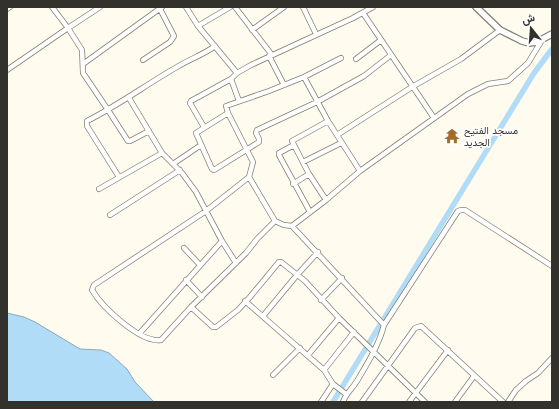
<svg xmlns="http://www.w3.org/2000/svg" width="559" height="409" viewBox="0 0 559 409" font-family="'Work Sans',Vazirmatn,sans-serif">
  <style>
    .water { fill: #b0dcf8; stroke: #8aa9ba }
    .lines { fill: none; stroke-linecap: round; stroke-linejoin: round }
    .canal { stroke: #b0dcf8; stroke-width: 5.5 }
    .minor-casing { stroke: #858173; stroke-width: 6 }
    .tertiary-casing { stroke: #858173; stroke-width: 8 }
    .minor { stroke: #fff; stroke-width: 4.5 }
    .tertiary { stroke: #fff; stroke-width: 5.5 }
    .labels { text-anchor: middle; stroke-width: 3.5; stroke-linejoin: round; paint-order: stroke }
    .poi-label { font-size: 10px; fill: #32312b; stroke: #fff; text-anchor: start }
  </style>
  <rect width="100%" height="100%" fill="#fffbee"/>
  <path class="water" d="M7,313L24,317L35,322L80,349L101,350L109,353L127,369L135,382L154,402H7Z"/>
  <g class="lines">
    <path class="canal" d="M333,402L534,73L552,49"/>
    <defs>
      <path id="minor" d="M52,7L68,28L82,50L83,73L108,110L128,141H130L149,131
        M186,7L198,26L237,73
        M235,7L272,55
        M303,7L316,34
        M7,9L10,7
        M363,13L434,118
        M198,26L230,7
        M252,30L284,7
        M269,56L284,85
        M356,59L381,40
        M143,60L170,42L174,36L160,9
        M83,64L162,7
        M7,70L68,28L100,7
        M304,77L328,121L360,171
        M231,79L239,101
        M129,98L162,153L182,173L196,192L222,241L236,263
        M228,113L196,133L212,169L214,170L259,142V139L256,133L257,130L317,102L364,76L391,55
        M204,127L190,103L191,101L231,79L237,73L251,65L353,18L373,7
        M337,135L412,87L461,59L500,30
        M294,145L279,153V155L310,212
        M303,162L341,143
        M173,164L201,145
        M119,177L87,126V121C119,105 147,84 177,67C190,59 203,55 215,46
        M249,177L275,221L284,225L292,226L326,200L360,171L468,94L488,84L508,81L528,63L542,40
        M293,184L309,174
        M99,189L162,153
        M326,200L309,174L292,141L328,121
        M110,215L180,170
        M275,221L257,239L246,253L191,307L161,340C140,343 102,307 92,290L94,285L206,211L249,177L253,162L228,113L226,106L269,91L304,77L341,58
        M292,226L384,325C379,345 367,364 357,381C352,389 346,393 343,402
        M184,248L200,265
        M186,280L202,297
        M321,300L342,278
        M245,301L324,370L333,384L346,394
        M191,307L213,327H216L238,310L250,297L279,262H281L305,281L339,318L425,402
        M263,316L297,275L318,252
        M384,325L458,211L461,210H465L552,266
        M139,334L222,241
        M308,355L339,318
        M324,370L354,332
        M273,375L300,348
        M321,402L333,384
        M362,402L415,328L421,326L503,402
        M409,402L448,350
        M455,402L474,376
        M508,402L516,390L526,381L538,373L552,358"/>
      <path id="tertiary" d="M476,7L500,30L522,41L529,43L537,42L552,34"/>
    </defs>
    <use href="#minor" class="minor-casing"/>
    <use href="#tertiary" class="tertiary-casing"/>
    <use href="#minor" class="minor"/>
    <use href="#tertiary" class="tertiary"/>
  </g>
  <defs>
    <symbol id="temple-bare" viewBox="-9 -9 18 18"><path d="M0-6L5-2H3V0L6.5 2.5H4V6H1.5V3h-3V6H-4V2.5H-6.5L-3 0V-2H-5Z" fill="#a46c2a" stroke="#fff" stroke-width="2.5" paint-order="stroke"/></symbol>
  </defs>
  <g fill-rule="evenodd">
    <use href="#temple-bare" x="441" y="125" width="22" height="22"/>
  </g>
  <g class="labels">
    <g class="poi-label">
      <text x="464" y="134">مسجد الفتيح<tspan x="464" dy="12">الجديد</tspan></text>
    </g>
  </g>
  <rect width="559" height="409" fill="none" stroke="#32312b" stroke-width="16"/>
  <g transform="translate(531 28) rotate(343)" stroke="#ffffff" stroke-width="3" paint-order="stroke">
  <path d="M0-3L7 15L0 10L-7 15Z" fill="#32312b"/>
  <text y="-6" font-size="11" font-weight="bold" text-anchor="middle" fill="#32312b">ش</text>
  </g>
</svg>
